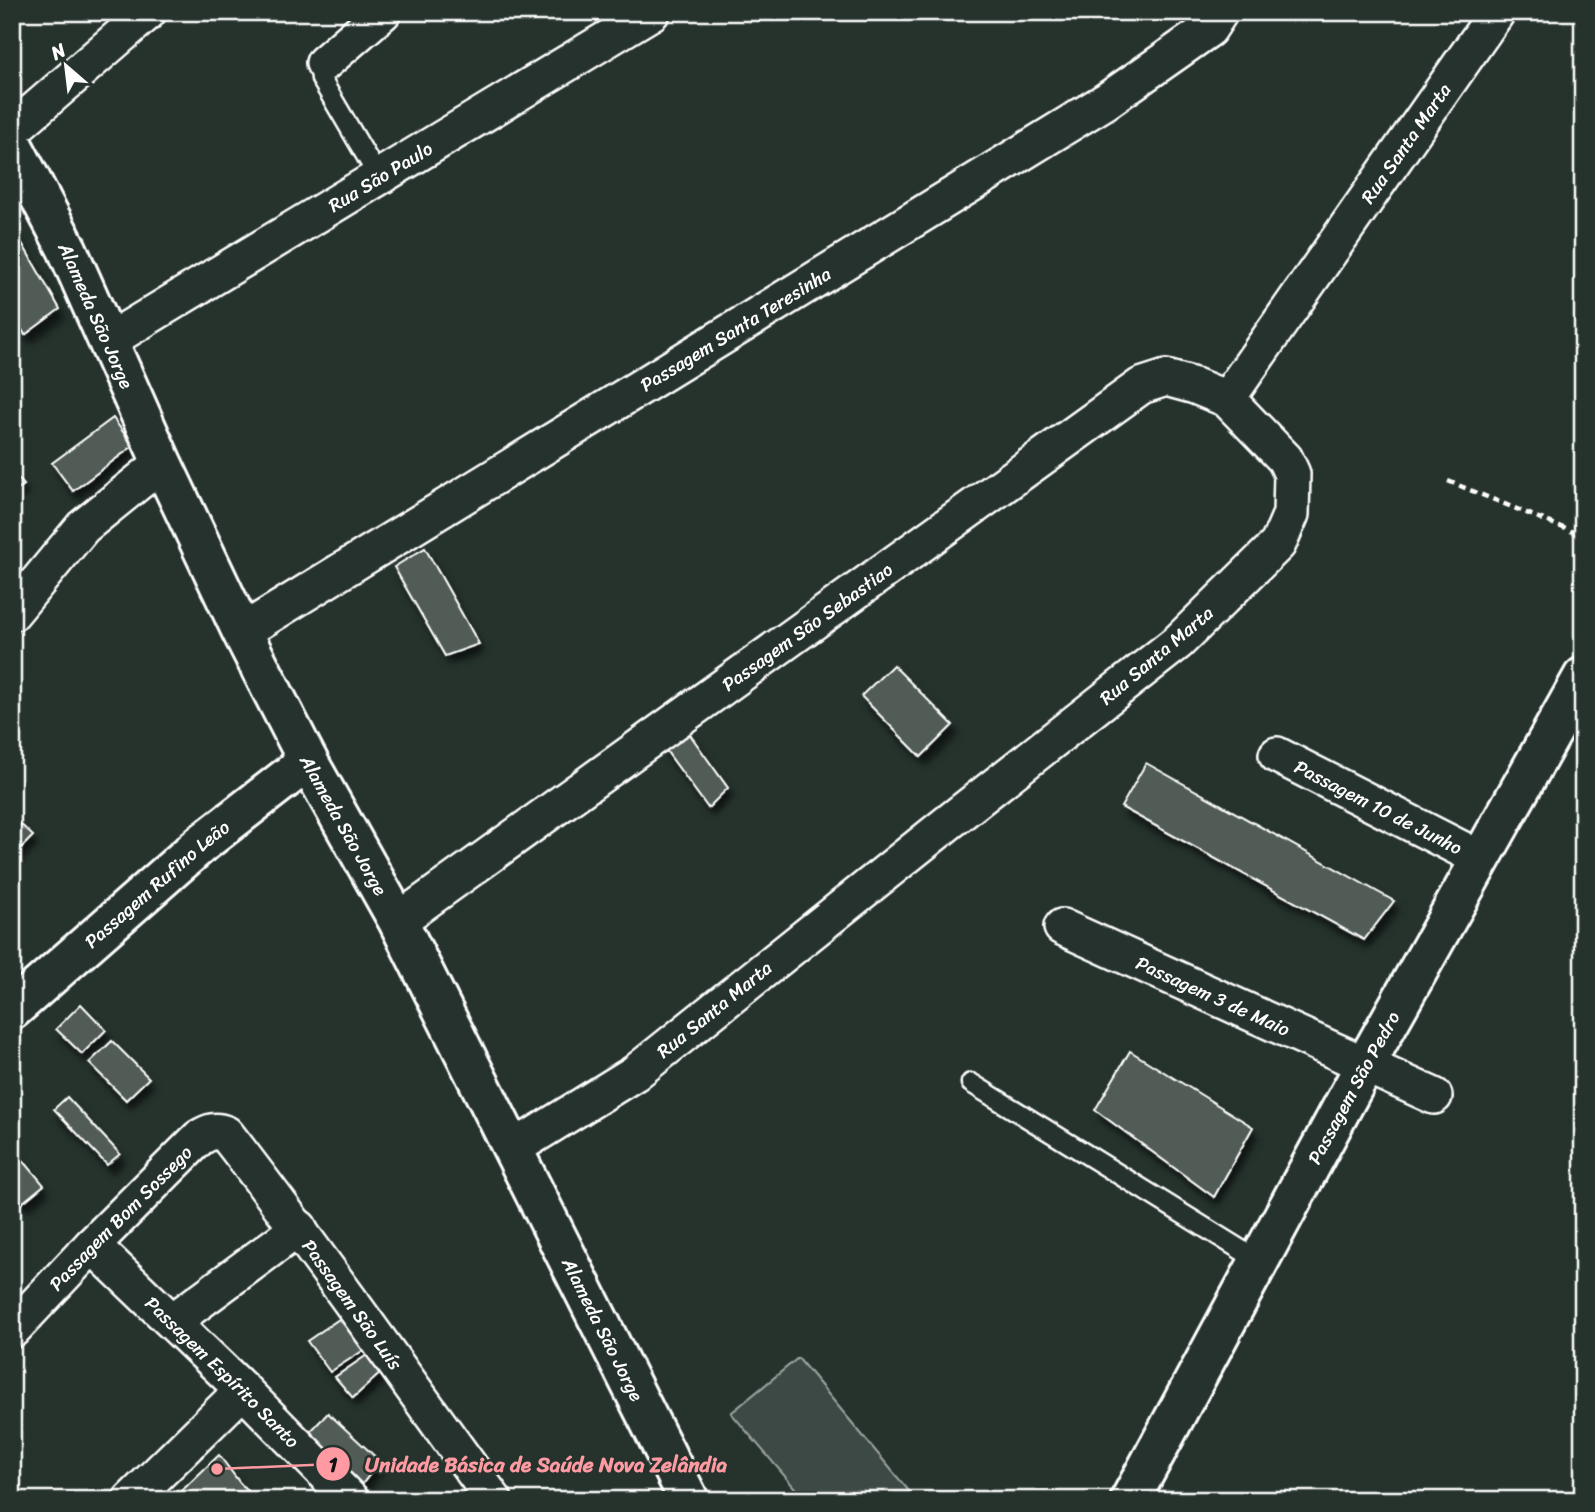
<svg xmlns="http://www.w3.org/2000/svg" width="1595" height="1512" viewBox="0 0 1595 1512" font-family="Sriracha,sans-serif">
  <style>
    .green { fill: #3e4944; stroke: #9ea4a2; stroke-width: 2 }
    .building { fill: #515c57; stroke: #fff; stroke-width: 2; filter: url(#shadow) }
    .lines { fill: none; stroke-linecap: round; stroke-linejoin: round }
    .lane-casing { stroke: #fff; stroke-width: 23 }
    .street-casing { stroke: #fff; stroke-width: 40 }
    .secondary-casing { stroke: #fff; stroke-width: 44 }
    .path { stroke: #fff; stroke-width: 4.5; stroke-dasharray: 7 5; stroke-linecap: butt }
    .lane { stroke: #26332d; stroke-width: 18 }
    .street { stroke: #26332d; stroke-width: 35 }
    .secondary { stroke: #26332d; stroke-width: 38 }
    .labels { text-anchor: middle; stroke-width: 5; stroke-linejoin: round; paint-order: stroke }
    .street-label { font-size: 19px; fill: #fff; stroke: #26332d }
    .leader { fill: none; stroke: #ff9aa2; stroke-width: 2.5 }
    .callout-dot { fill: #ff9aa2; stroke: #26332d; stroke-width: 2.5 }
    .mark-label { font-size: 21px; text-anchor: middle; font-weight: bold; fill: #111 }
    .callout-label { font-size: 21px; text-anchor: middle; font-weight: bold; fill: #ff9aa2; stroke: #26332d; stroke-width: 5; stroke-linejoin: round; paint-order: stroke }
  </style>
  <defs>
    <filter id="shadow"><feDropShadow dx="4.5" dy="8" stdDeviation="3.5" flood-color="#0009"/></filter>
  </defs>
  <rect width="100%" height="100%" fill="#26332d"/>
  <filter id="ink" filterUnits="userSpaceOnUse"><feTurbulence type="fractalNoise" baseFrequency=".0143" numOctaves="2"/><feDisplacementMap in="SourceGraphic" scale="14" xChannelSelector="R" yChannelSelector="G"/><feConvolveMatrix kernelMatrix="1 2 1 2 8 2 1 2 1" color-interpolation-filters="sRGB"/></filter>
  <g filter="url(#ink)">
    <path class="green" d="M798,1358L914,1497L911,1500H805L731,1413Z"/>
    <path class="building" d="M12,226L60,309L25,335L12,312Z
      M113,418L133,446L73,491L52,463Z
      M12,471L24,485L12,494Z
      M425,548L479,644L445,656L394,567Z
      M893,665L953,725L921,757L861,696Z
      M686,729L728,788L708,808L662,745Z
      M1146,763L1394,901L1364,940L1121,807Z
      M12,816L33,836L12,857Z
      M81,1004L106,1030L82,1054L56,1029Z
      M112,1041L149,1078L126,1100L89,1063Z
      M1130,1051L1253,1127L1214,1197L1095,1110Z
      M67,1097L120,1154L107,1165L54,1109Z
      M12,1147L44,1185L22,1203L12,1191Z
      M345,1315L367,1348L330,1372L307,1341Z
      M370,1353L384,1370L353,1398L335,1377Z
      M328,1413L380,1461L360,1487L307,1435Z
      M219,1455L240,1483L256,1500H172Z"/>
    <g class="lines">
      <defs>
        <path id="lane" d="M324,63L320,71L321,79L379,178
          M971,1083L1259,1261"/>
        <g id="street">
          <path d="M324,63L383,12"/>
          <path d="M12,130L148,12"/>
          <path id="s1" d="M108,341L652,12"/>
          <path id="s2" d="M1227,399L1497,12"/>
          <path d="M12,613L83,527L162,463"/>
          <path id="s3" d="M242,632L1106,101L1209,29L1220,12"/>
          <path id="s4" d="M1277,755L1481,859"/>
          <path id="s5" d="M398,921L1141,386L1166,378L1195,386L1227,399L1285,459L1292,474L1291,514L1278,544L1178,642L949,822L635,1073L514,1148"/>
          <path id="s6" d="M1062,927L1434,1096"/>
          <path id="s7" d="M92,1245L243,1390L351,1500"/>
          <path d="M173,1321L299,1228"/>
          <path id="s8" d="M12,1330L92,1245L199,1138C209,1132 215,1129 226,1134C319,1253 404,1378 494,1500"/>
          <path d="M131,1500L243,1390"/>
        </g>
        <g id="secondary">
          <path id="s9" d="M12,144L67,249L162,463L242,632L308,761L398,921L689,1500"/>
          <path id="s10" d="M12,1010L201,844L308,761"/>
          <path id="s11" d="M1130,1500L1365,1065L1583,677"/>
        </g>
      </defs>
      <use href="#lane" class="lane-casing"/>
      <use href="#street" class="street-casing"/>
      <use href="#secondary" class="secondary-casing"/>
      <path class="path" d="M1448,481L1583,536"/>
      <use href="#lane" class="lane"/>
      <use href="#street" class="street"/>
      <use href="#secondary" class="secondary"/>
    </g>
  </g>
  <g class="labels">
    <g class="street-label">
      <text dy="7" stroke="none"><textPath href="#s2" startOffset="312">Rua Santa Marta</textPath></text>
      <text dy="7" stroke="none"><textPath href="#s1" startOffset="318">Rua São Paulo</textPath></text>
      <text dy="7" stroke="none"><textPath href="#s9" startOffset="191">Alameda São Jorge</textPath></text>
      <text dy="7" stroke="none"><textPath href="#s3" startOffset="579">Passagem Santa Teresinha</textPath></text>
      <text dy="7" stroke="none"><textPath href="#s5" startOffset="504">Passagem São Sebastiao</textPath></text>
      <text transform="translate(1156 655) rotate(-40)" y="7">Rua Santa Marta</text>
      <text dy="7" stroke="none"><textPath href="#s4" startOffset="114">Passagem 10 de Junho</textPath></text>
      <text dy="7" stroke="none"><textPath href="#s9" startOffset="758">Alameda São Jorge</textPath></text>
      <text dy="7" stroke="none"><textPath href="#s10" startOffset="192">Passagem Rufino Leão</textPath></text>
      <text dy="7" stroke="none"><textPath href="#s6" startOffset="166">Passagem 3 de Maio</textPath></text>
      <text transform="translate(714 1009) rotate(-39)" y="7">Rua Santa Marta</text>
      <text dy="7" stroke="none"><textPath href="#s11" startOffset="469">Passagem São Pedro</textPath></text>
      <text dy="7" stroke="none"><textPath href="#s8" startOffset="156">Passagem Bom Sossego</textPath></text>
      <text dy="7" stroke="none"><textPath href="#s8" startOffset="509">Passagem São Luís</textPath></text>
      <text dy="7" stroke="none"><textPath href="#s9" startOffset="1325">Alameda São Jorge</textPath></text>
      <text dy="7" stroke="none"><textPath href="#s7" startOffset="182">Passagem Espírito Santo</textPath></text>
    </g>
  </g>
  <path class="leader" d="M217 1469L333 1464"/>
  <g class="callout-dot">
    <circle cx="217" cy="1469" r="7"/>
    <circle cx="333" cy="1464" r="18"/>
  </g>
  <g class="mark-label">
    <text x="333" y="1472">1</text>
  </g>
  <g class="callout-label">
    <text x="546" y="1472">Unidade Básica de Saúde Nova Zelândia</text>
  </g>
  <rect width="1595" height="1512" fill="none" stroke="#26332d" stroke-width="42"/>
  <rect x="21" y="21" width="1553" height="1470" fill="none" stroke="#fff" stroke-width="2.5" filter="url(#ink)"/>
  <g transform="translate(66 66) rotate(332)" stroke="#26332d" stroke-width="5" paint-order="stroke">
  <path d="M0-5L12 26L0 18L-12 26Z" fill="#ffffff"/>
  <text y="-10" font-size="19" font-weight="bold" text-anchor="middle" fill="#ffffff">N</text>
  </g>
</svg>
